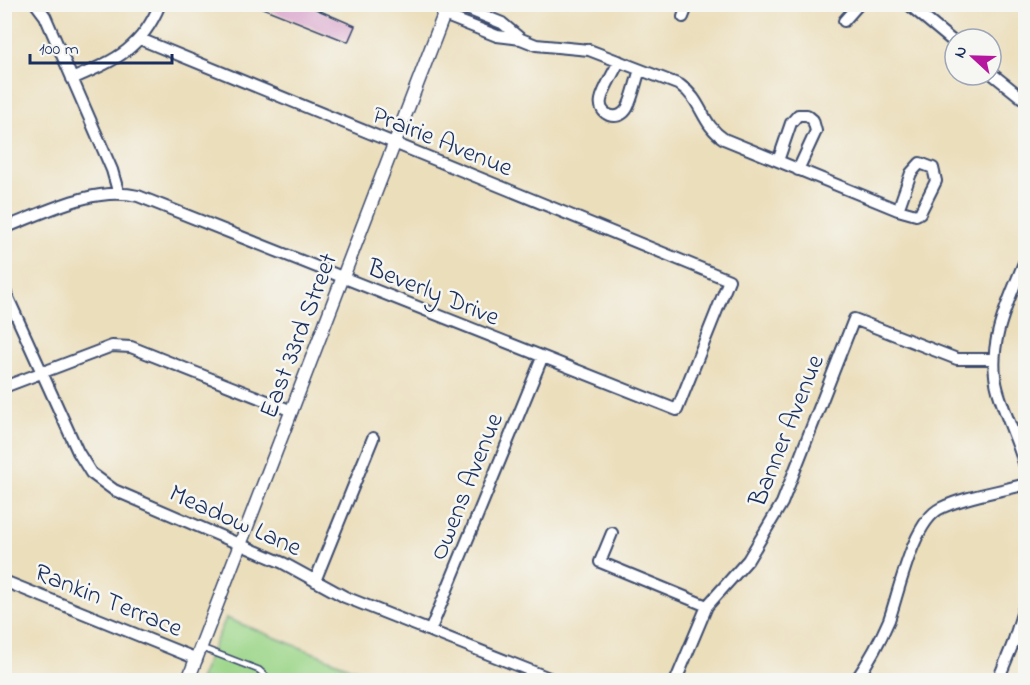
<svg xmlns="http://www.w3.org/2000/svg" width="1030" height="685" viewBox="0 0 1030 685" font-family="'Indie Flower',sans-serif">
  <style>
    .green { fill: #9bd588; stroke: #5b8273; stroke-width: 1.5 }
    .building { fill: #d8a1cb }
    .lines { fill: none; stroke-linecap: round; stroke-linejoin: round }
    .service-casing { stroke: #3a496c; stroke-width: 8 }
    .minor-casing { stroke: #3a496c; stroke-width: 14 }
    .tertiary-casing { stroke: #3a496c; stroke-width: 15 }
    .service { stroke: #fff; stroke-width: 5 }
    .minor { stroke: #fff; stroke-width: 10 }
    .tertiary { stroke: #fff; stroke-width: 12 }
    .labels { text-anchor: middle; stroke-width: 5; stroke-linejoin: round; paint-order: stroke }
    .street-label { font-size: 26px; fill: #1b2f5e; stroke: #f6f6f2 }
  </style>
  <rect width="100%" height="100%" fill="#f6f6f2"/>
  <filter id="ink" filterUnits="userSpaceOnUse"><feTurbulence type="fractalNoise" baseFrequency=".0167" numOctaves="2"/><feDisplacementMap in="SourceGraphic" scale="12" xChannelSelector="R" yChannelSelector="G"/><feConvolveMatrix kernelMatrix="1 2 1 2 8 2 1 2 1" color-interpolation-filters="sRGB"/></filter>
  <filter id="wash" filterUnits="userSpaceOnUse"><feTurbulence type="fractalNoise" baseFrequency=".008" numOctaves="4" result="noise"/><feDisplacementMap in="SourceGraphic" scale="24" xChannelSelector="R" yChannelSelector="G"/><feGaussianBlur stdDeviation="1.35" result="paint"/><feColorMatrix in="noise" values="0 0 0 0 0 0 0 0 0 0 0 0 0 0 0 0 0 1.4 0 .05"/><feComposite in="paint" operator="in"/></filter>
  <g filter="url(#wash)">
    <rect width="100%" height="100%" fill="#ebdebb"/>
    <path class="green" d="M226,618L382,680H199Z"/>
    <g id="blocks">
      <path class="building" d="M304,4L355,26L348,42L255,5Z"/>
    </g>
  </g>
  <g filter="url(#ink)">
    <use href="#blocks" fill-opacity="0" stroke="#3a496c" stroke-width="1.5"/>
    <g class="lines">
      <defs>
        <path id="service" d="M202,648L259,670L270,680"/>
        <path id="minor" d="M36,4L45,16L112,170L118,191
          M455,4L502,23L521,39
          M908,4L955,43
          M444,15L497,36L521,39L536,45L589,50L680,85C703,101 701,124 724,139L898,210L911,173L920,163L933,168L936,181L920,213L916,215L898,210
          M683,17L688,4
          M844,21L859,4
          M619,61C614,73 603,89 601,100C598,115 617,122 626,110C632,102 636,80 640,70
          M991,73L1026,101
          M72,79C115,60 141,50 160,4
          M778,161L791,123L798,115H807L813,120L816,131L798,170
          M4,228C46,212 93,186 138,196L677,410L729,280L140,39
          M1026,258C1009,300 985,345 998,391C1006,418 1019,443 1026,470
          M4,289L78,452L91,473L114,490L283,563L345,597L554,680
          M4,387L112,346L131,347L292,411
          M612,533L600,562L707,606
          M4,581L197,659
          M315,581L373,438
          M430,631L542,358
          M676,680L707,606L748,560L782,503L854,319L957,359H994
          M856,680C869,661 880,641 889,620C899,592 913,521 941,508C966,496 998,492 1026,484
          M998,680L1012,646L1026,601"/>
        <path id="tertiary" d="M188,680L448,4"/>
      </defs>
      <use href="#service" class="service-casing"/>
      <use href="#minor" class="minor-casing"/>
      <use href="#tertiary" class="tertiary-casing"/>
      <use href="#service" class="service"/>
      <use href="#minor" class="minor"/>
      <use href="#tertiary" class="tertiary"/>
    </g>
  </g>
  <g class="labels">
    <g class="street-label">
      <text transform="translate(443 140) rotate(22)" y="9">Prairie Avenue</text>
      <text transform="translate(434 291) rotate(22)" y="9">Beverly Drive</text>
      <text transform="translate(297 335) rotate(-69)" y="9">East 33rd Street</text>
      <text transform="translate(785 430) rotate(-68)" y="9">Banner Avenue</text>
      <text transform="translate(465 486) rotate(-68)" y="9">Owens Avenue</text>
      <text transform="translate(236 519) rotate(24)" y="9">Meadow Lane</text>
      <text transform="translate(109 599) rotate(22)" y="9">Rankin Terrace</text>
    </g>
  </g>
  <rect width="1030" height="685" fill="none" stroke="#f6f6f2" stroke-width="24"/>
  <g transform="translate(973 57) rotate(292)"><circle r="28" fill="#f6f6f2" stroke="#9ea6b7" stroke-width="1.5"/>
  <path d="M0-4.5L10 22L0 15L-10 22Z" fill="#b5179e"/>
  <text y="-9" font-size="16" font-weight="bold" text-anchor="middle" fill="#1b2f5e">N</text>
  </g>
  <path d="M30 54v9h142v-9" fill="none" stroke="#1b2f5e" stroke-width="3"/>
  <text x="39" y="54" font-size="18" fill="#1b2f5e" stroke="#f6f6f2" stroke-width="4.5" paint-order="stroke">100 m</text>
</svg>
